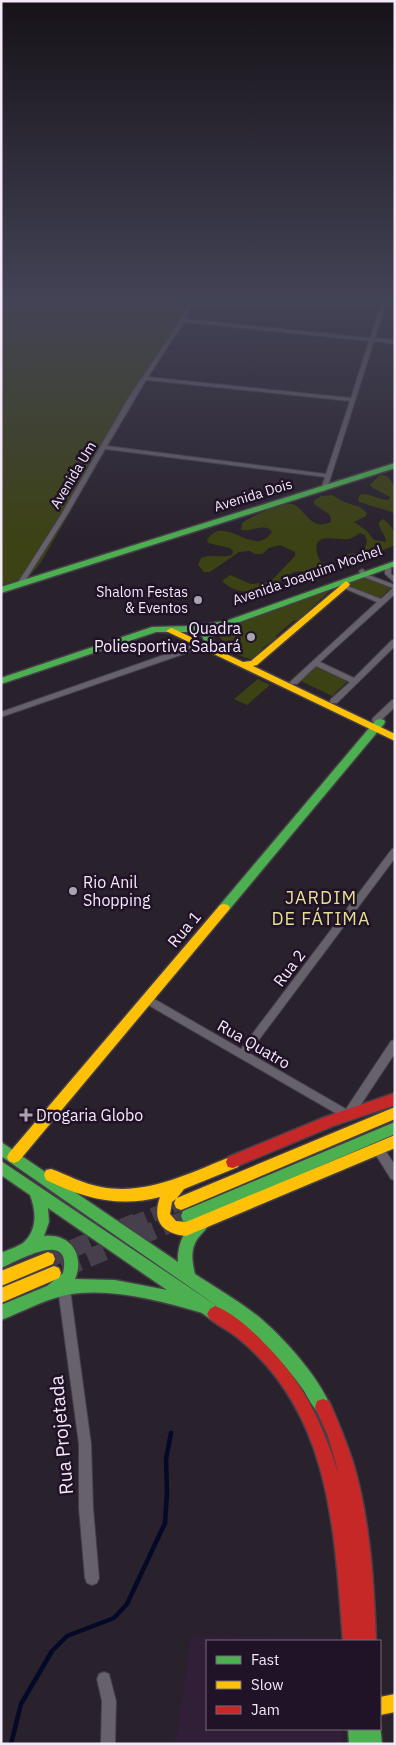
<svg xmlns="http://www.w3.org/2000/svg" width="396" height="1745" viewBox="0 0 396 1745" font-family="'IBM Plex Sans',sans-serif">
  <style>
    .built { fill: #311f38 }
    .green { fill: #3c4213 }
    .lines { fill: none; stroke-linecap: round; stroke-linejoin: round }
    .stream { stroke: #040927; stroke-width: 4.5 }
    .primary-tunnel-far1 { stroke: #473f4b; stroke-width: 14; stroke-dasharray: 14 7; stroke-linecap: butt }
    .primary-tunnel { stroke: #473f4b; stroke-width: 18; stroke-dasharray: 18 9; stroke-linecap: butt }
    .street-casing { stroke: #463f4a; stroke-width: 2 }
    .fast-casing { stroke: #463f4a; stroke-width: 3 }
    .slow-casing { stroke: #463f4a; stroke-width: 3 }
    .jam-casing { stroke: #463f4a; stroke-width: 3 }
    .street { fill: #67616b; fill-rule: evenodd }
    .fast { fill: #4caf50; fill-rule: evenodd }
    .slow { fill: #ffc107; fill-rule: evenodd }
    .jam { fill: #c62828; fill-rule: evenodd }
    .poi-dot { fill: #aca3b1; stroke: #201227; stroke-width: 2 }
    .labels { text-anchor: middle; stroke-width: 5; stroke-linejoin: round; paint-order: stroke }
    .far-street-label { font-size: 14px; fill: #f3e9f8; stroke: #201227 }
    .far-poi-label { font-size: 14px; fill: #f3e9f8; stroke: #201227; text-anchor: end }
    .poi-label { font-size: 16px; fill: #f3e9f8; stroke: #201227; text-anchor: start }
    .street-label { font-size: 16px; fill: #f3e9f8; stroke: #201227 }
    .neighbourhood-label { font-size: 18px; letter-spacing: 1px; fill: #e5df90; stroke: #201227 }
    .near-street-label { font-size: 19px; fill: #f3e9f8; stroke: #201227 }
  </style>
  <rect width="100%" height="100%" fill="#29212c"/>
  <path class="built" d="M191,1635L338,1637V1641H207V1729H342V1744H175Z"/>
  <path class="green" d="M1,300H193L41,562L29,577L1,585Z
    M380,475L387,476L395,486V517L392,512L359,502L358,498L361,494C371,494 378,499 388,500L390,497L373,488L370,485Z
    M332,495L344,502L360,507L367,513L366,516L354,522L366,530L374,540L386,542C386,534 378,530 379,522L383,519C394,527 395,532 395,545L374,554L365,562L353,560L346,554L363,553L367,542L365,535L360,533C356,535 353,538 349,539C339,541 312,531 317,552C318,558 320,562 325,565L323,569C313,574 302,569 292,573C284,577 278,585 270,589C257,597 232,592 222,581L230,575L251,584L270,582L295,556V552L280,545L269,548L262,554H255L250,551L239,552L210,572H204L198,565L201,558C211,554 222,558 232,555L233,551L230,548L208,543L207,540C225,512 254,560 272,532C266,522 252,532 241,530L242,523C251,517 282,501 292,504C306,508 309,532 331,522L330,515L314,504V501L321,496Z
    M366,578L391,588L379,599L347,586L352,581Z
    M334,587L298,620L293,621L276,636V639L262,648V651C260,653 255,659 252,659C243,660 217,643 220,632L228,625Z
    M315,666L348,681L332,696L299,680Z
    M258,679L270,685L247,705L234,699Z"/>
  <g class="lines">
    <path class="stream" d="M11,1744L21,1704L52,1651L67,1636L114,1618L127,1604L165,1523L167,1492L166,1459L171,1433"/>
    <path class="primary-tunnel-far1" d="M133,1223L181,1203
      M171,1223L188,1216"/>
    <path class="primary-tunnel" d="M48,1259L136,1222
      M63,1269L174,1222"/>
    <defs>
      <path id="street" d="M191,300H195L185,319L370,338L383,300H387L375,338L395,340V344L374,341L327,489L324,491L321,489L325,477L105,449L67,515L23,584L20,586L18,585L17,584L61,515L129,397L173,332ZM184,322L369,341L351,398L148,377ZM146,380L350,401L326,474L107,446Z
        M388,564L391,566V574L395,577V583L385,574V566Z
        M362,569L364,570L366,574L395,585V594L320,662L354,678L392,640H395V646L337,703H331L330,701L331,699L350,682L316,666L297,684H291L290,682L377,602L341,587V585H345L381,599L393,588L361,576L359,571Z
        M198,643H201L205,645L204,647L1,717V712Z
        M392,700H395V707L379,722H373L372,720L373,718Z
        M395,848V858L249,1053L346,1109L391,1041L395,1040V1053L352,1118L348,1120L344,1118L143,1002L141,999L143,996L146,995L149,996L241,1049L392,849Z
        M378,1144L382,1146L395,1165V1180L391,1179L374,1152L373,1149L374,1146Z
        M64,1283L68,1285L70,1289L91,1444L93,1508L99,1578L97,1583L92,1585L87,1583L85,1578L79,1508V1444L58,1289L60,1285Z
        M104,1672L109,1674L116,1701L115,1744H101L102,1701L97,1679L99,1674Z"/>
      <path id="fast" d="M395,463V468L1,593V587Z
        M395,561V566L231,625C222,627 216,626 212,636L214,643L224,651L222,653C212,655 206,645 202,636L205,629L191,632H156L1,684V678L152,627L191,626L226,621Z
        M380,719L384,720L385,722L384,724L228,911H220L218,908L220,905L376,720Z
        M395,1122V1134L193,1221L188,1223L183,1221L181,1216L183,1211Z
        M1,1142L178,1262C177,1245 185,1225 201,1218L206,1220L208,1225C206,1230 202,1233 198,1238C190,1249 192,1262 195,1274C216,1288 239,1301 259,1317C285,1339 318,1376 331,1407L329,1413L323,1415C313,1411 308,1396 302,1388C279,1356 252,1331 220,1309L223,1314L220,1319L215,1322C209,1319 204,1313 199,1312C157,1300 105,1286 62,1296C41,1301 22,1312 1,1320V1305L47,1286L63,1273C73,1228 18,1261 1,1268V1253C8,1250 17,1247 23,1243C38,1230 36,1211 30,1195L1,1175V1161L220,1308L1,1156ZM48,1208L167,1290L115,1280L75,1279C85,1256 71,1233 44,1236L49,1222Z
        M380,1725L382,1744H349L348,1729H380Z"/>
      <path id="slow" d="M346,581L350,584L349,586L257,665L253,666L395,734V741L166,631L171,628L174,629L243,662L251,661Z
        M224,904L228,905L230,908L228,911L19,1161L14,1163L9,1161L7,1157L9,1153L220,905Z
        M395,1107V1119L186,1208L181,1210L176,1208L174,1203L176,1199L172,1202L170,1214L176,1221L186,1222L395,1135V1148L186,1236C161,1233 152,1220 160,1197C119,1208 83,1198 46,1180L44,1175L46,1170L51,1169C68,1175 83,1184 101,1187C148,1196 191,1172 233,1156L238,1157L240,1162L238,1167L184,1189L177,1198Z
        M48,1252L53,1254L55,1259L53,1264L1,1286V1271Z
        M54,1266L59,1268L61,1273L59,1278L1,1303V1288Z
        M395,1694V1712L380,1715V1697Z"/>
      <path id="jam" d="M395,1093V1105L333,1126L233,1168L228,1167L226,1162L228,1157L325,1117Z
        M215,1306C234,1314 250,1328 264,1343C304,1382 322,1423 339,1475L328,1436L315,1407L317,1401L323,1399L329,1401C338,1421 346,1441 353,1462C370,1519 374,1582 376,1641H343C334,1531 332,1415 238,1338C229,1331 219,1326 210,1319L207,1314L210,1309Z"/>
    </defs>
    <use href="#street" class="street-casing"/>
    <use href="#fast" class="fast-casing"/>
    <use href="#slow" class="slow-casing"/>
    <use href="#jam" class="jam-casing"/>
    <use href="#street" class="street"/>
    <use href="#fast" class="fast"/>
    <use href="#slow" class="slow"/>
    <use href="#jam" class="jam"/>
  </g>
  <linearGradient id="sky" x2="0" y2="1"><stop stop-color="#171218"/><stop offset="0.55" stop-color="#434356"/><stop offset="1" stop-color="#434356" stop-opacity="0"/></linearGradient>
  <rect width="396" height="544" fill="url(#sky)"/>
  <g class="poi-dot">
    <circle cx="198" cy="600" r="5"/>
    <circle cx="251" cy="637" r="5"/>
    <circle cx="73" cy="891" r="5"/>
    <path d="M23.5 1107.5h5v5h5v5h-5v5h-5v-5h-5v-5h5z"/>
  </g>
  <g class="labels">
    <g class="far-street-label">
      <text transform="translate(73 475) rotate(-59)" y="5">Avenida Um</text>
      <text transform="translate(253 495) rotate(-17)" y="5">Avenida Dois</text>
      <text transform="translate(307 575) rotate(-19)" y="5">Avenida Joaquim Mochel</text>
    </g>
    <g class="far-poi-label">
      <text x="188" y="597">Shalom Festas<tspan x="188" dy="16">&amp; Eventos</tspan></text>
    </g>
    <g class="poi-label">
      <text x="241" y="634" text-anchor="end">Quadra<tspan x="241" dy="18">Poliesportiva Sabará</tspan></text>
      <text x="83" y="888">Rio Anil<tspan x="83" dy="18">Shopping</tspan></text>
      <text x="36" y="1121">Drogaria Globo</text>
    </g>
    <g class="street-label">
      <text transform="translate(184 929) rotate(-50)" y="6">Rua 1</text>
      <text transform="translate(289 968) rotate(-53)" y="6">Rua 2</text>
      <text transform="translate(254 1044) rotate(30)" y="6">Rua Quatro</text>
    </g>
    <g class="neighbourhood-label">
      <text x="321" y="904">JARDIM<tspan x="321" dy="21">DE FÁTIMA</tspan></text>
    </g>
    <g class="near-street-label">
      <text transform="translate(61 1435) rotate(-95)" y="7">Rua Projetada</text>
    </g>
  </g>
  <rect width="396" height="1745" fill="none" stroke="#f3e9f8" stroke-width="5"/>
  <rect x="206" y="1640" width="175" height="90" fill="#201227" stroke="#74687b"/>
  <rect x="216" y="1656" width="25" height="8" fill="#4caf50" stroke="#74687b"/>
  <text x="251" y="1665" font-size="15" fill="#f3e9f8">Fast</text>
  <rect x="216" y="1681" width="25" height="8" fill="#ffc107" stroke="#74687b"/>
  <text x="251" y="1690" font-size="15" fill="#f3e9f8">Slow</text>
  <rect x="216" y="1706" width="25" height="8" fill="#c62828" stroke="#74687b"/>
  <text x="251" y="1715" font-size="15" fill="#f3e9f8">Jam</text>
</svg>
